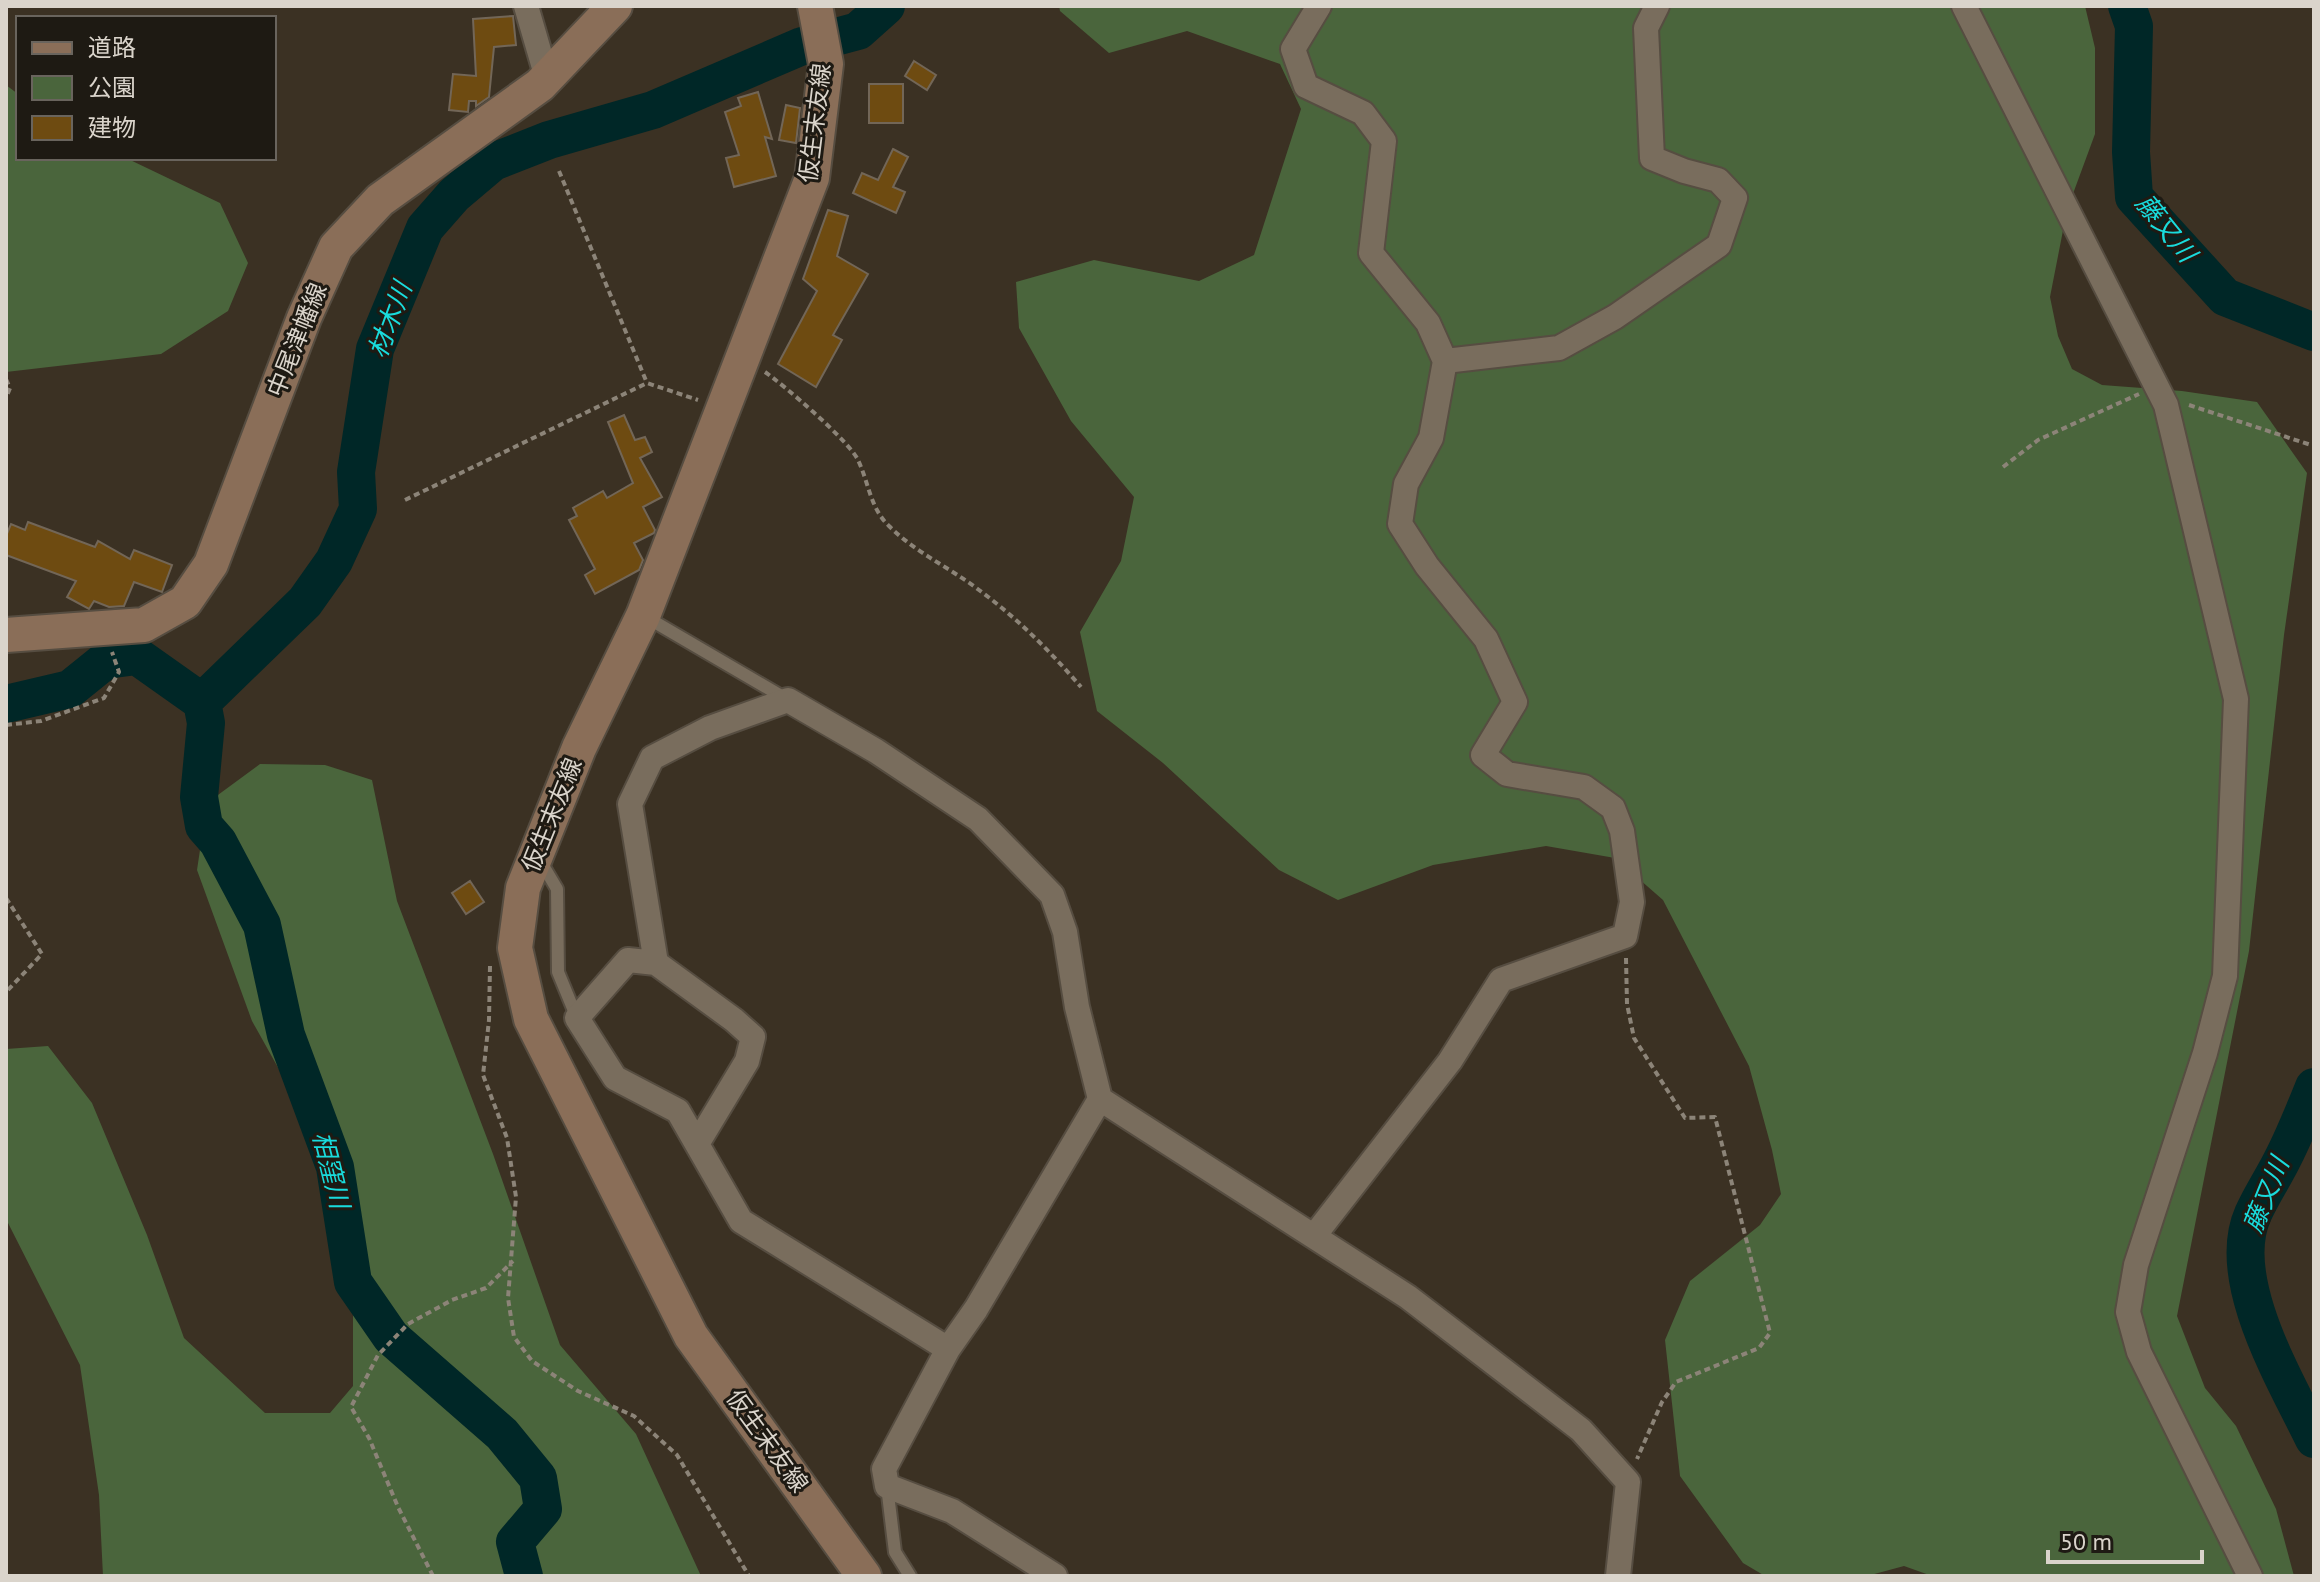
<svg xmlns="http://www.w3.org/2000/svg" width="2320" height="1582" viewBox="0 0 2320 1582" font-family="'PT Sans','Noto Sans JP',sans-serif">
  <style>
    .green { fill: #4a653c }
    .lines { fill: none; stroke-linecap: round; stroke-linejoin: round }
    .river { stroke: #002727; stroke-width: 38 }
    .building { fill: #6e4b11; stroke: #726657; stroke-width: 2 }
    .service-casing { stroke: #564d41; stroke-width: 16 }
    .minor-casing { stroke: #564d41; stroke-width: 28 }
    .secondary-casing { stroke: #564d41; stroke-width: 38 }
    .path { stroke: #8c8478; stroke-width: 4; stroke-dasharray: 6 4; stroke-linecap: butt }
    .service { stroke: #796d5d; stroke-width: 12 }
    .minor { stroke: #796d5d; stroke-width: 24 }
    .secondary { stroke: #8a6e58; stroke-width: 34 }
    .labels { text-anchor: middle; stroke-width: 6; stroke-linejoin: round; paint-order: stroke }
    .street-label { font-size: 24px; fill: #dad4cb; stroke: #1e1a13 }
    .water-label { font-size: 26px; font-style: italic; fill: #19dbdc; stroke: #1e1a13 }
  </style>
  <rect width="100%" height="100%" fill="#3b3123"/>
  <path class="green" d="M1059,6H2085L2095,48V134L2067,210L2050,297L2058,336L2072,369L2102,385L2182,391L2257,402L2307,473L2284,635L2249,951L2177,1316L2205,1388L2236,1426L2276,1509L2294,1576H1932L1904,1566L1867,1576H1765L1743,1563L1680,1476L1665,1340L1690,1281L1760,1225L1781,1194L1772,1150L1749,1066L1663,900L1615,858L1546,846L1433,865L1338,900L1279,870L1163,763L1097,711L1080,632L1121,561L1134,497L1071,421L1019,328L1016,282L1094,260L1199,281L1254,255L1301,109L1280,64L1187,31L1109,53L1060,11Z
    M6,85L18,94V158H126L220,203L248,263L228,311L161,354L6,372Z
    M260,764L325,765L372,780L397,901L493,1154L560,1345L636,1434L701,1576H103L99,1495L80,1365L6,1219V1049L48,1046L92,1103L147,1235L184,1338L265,1413H330L353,1386V1241L339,1177L252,1021L197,870L207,803Z"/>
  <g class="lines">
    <path class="river" d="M2127,6L2134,26L2131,152L2134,197L2225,297L2314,332
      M202,702L305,602L334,561L358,509L356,472L375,349L425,228L454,195L493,162L549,140L653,110L802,46L858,31L886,6
      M202,702L206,723L199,797L204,826L218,842L262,925L286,1035L335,1167L353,1282L391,1337L502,1434L538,1478L543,1509L515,1542L524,1576
      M6,704L70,689L106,660L137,656L202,702
      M2314,1087C2304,1112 2294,1137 2282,1160C2273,1178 2261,1196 2253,1214C2224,1279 2286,1381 2314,1439"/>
  </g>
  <path class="building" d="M513,16L516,45L494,47L489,97L476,106V101H469L468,112L449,110L453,74L476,76L473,19Z
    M914,61L936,75L927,90L905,76Z
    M869,84H903V123H869Z
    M758,92L772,139L765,137L776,176L734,187L726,158L739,155L725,112L741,106L738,98Z
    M786,105L800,108L796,143L779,140Z
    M893,149L908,157L893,187L905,192L896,213L853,193L862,173L878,180Z
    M828,210L848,216L837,256L868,274L833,335L842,340L816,387L778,364L817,291L803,279Z
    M624,415L635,440L645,437L652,452L640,458L662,497L643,507L655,530L654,533L634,543L643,560L639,570L595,594L585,575L595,569L569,520L577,516L573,508L603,491L607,498L633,483L608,422Z
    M28,522L95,547L98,541L130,559L134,550L172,565L162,592L134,582L124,606L109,607L94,601L89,609L67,597L76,581L6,555V536L11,524L25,530Z
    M470,881L484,902L466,914L452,893Z"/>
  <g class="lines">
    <defs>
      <path id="service" d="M646,617L788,700
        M541,862L557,889L558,972L577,1018
        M887,1486L895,1552L910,1576"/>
      <path id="minor" d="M526,6L547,78
        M1964,6L2166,405L2236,699L2225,976L2205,1053L2136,1265L2128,1312L2139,1352L2250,1576
        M1445,361L1559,348L1615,317L1719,245L1735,198L1718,180L1684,171L1652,158L1646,28L1657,6
        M656,963L630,804L652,758L710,728L788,700L876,751L978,819L1052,895L1065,932L1077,1007L1100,1099L1408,1297L1581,1430L1628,1482L1618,1576
        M697,1144L747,1061L753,1037L734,1020L656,963L628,960L577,1018L615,1078L678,1111L741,1221L948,1349
        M1314,1236L1450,1061L1501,980L1625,936L1632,902L1622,831L1613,808L1584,787L1507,774L1483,755L1515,702L1486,639L1427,566L1400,524L1406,484L1431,438L1445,361L1428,323L1371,253L1384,141L1363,113L1306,86L1293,49L1319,6
        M1055,1576L952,1511L887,1486L884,1469L948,1349L976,1309L1100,1099"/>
      <path id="secondary" d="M815,6L826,64L812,178L643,616L579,748L523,888L515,948L531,1019L691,1336L864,1576
        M6,635L144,625L185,602L211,564L304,318L336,247L380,200L540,85L615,6"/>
    </defs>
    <use href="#service" class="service-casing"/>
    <use href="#minor" class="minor-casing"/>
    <use href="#secondary" class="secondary-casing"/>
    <path class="path" d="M559,171L647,383
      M765,372C785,386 849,441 858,460C869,483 870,508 889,526C916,553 949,567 979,590C1017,618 1050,651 1081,687
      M6,379L10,388L6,398
      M2189,405L2314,446
      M2003,467L2038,440L2139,394
      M405,500L647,383L698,400
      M6,725L41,721L104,698L119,672L112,652
      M6,898L42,954L6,992
      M1626,958L1627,1004L1634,1038L1685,1118L1715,1117L1770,1333L1759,1348L1676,1382L1662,1402L1637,1459
      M490,966L489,1020L483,1075L507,1138L516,1197L508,1298L514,1337L532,1361L578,1391L634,1416L677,1455L749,1576
      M433,1576L398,1507L369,1438L351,1407L378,1355L408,1324L452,1300L486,1288L513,1261"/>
    <use href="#service" class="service"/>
    <use href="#minor" class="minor"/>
    <use href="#secondary" class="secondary"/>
  </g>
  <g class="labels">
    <g class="street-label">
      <text transform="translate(815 123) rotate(-83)" y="8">仮生末友線</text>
      <text transform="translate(297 340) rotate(-68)" y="8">中尾津幡線</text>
      <text transform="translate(552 815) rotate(-68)" y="8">仮生末友線</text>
      <text transform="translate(767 1441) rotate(54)" y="8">仮生末友線</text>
    </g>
    <g class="water-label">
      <text transform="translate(2166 228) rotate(51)" y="9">藤又川</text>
      <text transform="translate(390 320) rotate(-70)" y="9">材木川</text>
      <text transform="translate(331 1170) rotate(76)" y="9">相窪川</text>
      <text transform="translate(2266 1195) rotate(-68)" y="9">藤又川</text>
    </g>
  </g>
  <rect width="2320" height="1582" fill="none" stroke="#dad4cb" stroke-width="16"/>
  <rect x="16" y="16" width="260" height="144" fill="#1e1a13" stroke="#69645d" stroke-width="2"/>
  <rect x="32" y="42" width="40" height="12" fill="#8a6e58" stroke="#69645d" stroke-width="2"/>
  <text x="88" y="56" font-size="24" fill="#dad4cb">道路</text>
  <rect x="32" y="76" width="40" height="24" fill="#4a653c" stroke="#69645d" stroke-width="2"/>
  <text x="88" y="96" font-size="24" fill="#dad4cb">公園</text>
  <rect x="32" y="116" width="40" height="24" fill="#6e4b11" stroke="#69645d" stroke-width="2"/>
  <text x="88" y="136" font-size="24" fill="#dad4cb">建物</text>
  <path d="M2048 1550v12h154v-12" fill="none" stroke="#dad4cb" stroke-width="4"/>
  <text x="2060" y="1550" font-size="24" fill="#dad4cb" stroke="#1e1a13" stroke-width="6" paint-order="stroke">50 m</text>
</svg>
